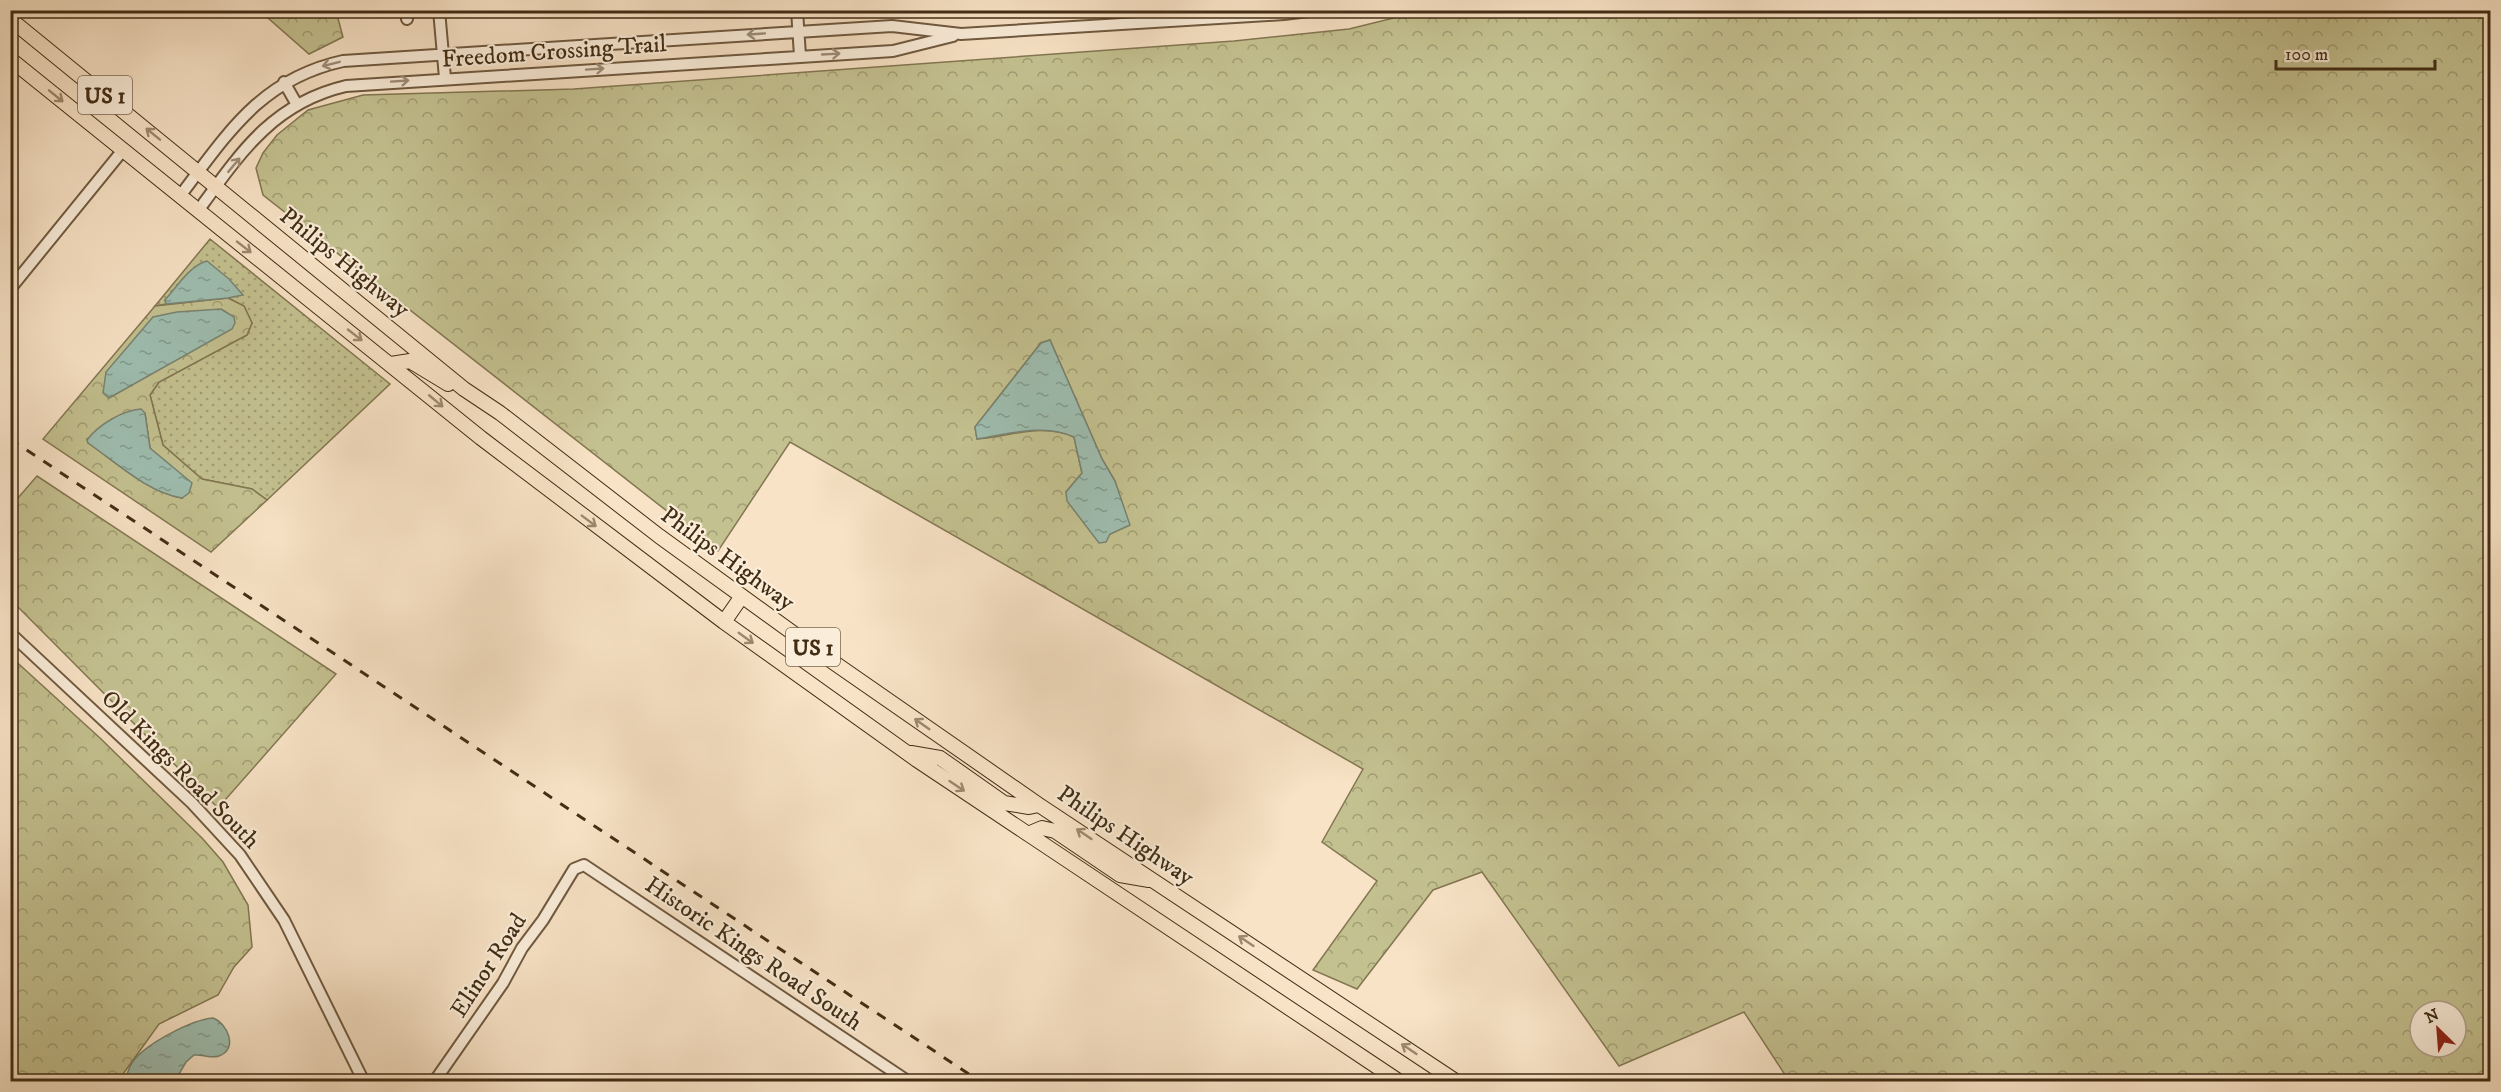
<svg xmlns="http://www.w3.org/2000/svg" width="2501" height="1092" viewBox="0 0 2501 1092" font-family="'IM FELL DW Pica',serif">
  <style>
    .green { fill: url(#green-dots); stroke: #837752; stroke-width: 1.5 }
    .forest { fill: url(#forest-crowns); stroke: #837752; stroke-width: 1.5; fill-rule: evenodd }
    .water { fill: url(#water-ripples); stroke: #798472; stroke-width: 1.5 }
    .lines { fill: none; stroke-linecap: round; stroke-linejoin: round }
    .minor-casing { stroke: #705a40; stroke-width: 14 }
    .major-casing { stroke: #422d14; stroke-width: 16 }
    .minor { stroke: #faedda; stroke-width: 10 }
    .major { stroke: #f8e3c6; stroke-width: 14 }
    .rail { stroke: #422d14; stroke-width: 3; stroke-dasharray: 10 10; stroke-linecap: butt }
    .oneway { stroke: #9e8d77 }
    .oneway2 { stroke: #9d886d }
    .labels { text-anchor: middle; stroke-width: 4.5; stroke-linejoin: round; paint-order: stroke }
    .shield { fill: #faedda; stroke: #79674f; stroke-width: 1.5 }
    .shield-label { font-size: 22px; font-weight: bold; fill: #422d14 }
    .street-label { font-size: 24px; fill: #422d14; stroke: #faedda }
  </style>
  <defs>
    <pattern id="green-dots" width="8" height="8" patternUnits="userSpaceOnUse" patternTransform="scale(1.5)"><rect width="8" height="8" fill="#c4c190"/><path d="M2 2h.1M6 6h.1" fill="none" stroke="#a19d74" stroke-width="1.8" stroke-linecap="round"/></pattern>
    <pattern id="forest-crowns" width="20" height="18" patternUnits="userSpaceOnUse" patternTransform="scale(1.5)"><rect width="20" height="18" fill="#c4c190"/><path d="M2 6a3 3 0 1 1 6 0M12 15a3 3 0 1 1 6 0" fill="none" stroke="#a19d74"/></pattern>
    <pattern id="water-ripples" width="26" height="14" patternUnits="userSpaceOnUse" patternTransform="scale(1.5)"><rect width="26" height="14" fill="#9ebeb0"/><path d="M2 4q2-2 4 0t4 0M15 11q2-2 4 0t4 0" fill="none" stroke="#829b8e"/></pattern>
  </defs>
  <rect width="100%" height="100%" fill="#f8e3c6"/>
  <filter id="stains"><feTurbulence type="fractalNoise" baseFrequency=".00333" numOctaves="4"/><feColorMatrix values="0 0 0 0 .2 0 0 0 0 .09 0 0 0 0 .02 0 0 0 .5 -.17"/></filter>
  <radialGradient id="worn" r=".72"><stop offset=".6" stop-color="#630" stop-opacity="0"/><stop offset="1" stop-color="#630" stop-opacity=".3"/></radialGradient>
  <path class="green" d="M210,239L390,384L267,500L252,489L202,479L163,445L150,395L159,382L247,335L252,323L244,306L228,298L242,294L165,300L166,304L155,306Z"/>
  <path class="forest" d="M260,11H336L343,37L309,54Z
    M1422,11H2490V1081H1789L1744,1012L1619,1066L1482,872L1433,890L1357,989L1313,970L1377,881L1322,842L1363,769L790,442L718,551L263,195L256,168L263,153L277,135L308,110L363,95L574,89L1234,41L1349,29ZM1050,340L1102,459L1115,481L1129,525L1110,534L1066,492L1082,473L1074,437C1044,422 1008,437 977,439L975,427L1041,343ZM2420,1011H2456V1047H2420Z
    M228,298L244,306L252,323L247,335L159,382L150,395L163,445L202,479L252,489L267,500L211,552L43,439L155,306ZM145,413L150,448L182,498C147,492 117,463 88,443L87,439Z
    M37,476L336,674L218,808L11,600V506Z
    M10,656L100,738L202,838L223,862L248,905L252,947L234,967L218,995L159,1024L118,1081H11Z"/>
  <path class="water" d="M207,261L229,279L243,295L228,298L166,304L165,300C176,288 190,265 207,261Z
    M221,309L234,317L235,323L232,329L109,398L103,393L106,372L153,317L177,312Z
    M1050,340L1102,459L1115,481L1130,525L1110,534L1106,542L1099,543L1067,501L1066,492L1082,473L1074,437C1045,423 1007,434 977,439L975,427L1041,343Z
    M141,409L145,413L150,448L192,483L189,493L182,498C147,492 117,463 88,443L87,440C98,425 123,410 141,409Z
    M213,1018C227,1023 239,1049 219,1056C211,1059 203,1054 194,1055L186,1062L175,1081H125C127,1074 129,1066 134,1060C148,1043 191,1020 213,1018Z"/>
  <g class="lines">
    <defs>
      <path id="minor" d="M406,10L407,19
        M439,10L445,78
        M797,10L800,56
        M284,82L296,103
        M180,196C228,133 261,79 343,61L892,26L961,34L1284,14L1317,10
        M198,211C240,153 273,103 346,86L893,51L953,36
        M10,289L123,150
        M10,633L192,803L240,855L284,920L364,1082
        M434,1082L503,983L522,948L543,920L574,869L584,865L909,1082"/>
      <path id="major" d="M10,19L464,389L500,413L659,536L833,662L1039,805L1457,1082
        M10,59L481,438L724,622L917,760L1400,1082
        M391,364L410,361L448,384
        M724,622L742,596
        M911,753L940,758L1004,803L1029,807L1039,805
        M1028,834L1042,828L1055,831L1120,875L1149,880"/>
    </defs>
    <use href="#minor" class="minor-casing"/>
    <use href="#major" class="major-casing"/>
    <use href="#minor" class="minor"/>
    <use href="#major" class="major"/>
    <path class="rail" d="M10,439L981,1082"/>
  </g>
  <defs><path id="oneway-shaft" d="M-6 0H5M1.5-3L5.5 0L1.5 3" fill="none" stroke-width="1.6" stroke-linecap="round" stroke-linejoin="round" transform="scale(1.5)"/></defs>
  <g class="oneway">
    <use href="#oneway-shaft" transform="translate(756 34) rotate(176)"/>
    <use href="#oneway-shaft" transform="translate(831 54) rotate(-3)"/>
    <use href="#oneway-shaft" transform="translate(331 64) rotate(166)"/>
    <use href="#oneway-shaft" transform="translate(595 69) rotate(-4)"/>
    <use href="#oneway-shaft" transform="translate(400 81) rotate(-4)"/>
    <use href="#oneway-shaft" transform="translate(234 165) rotate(-50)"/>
  </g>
  <g class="oneway2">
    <use href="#oneway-shaft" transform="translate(56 96) rotate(39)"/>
    <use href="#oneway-shaft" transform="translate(153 134) rotate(-141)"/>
    <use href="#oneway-shaft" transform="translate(244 247) rotate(38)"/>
    <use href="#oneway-shaft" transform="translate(355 335) rotate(38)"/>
    <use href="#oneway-shaft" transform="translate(436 401) rotate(40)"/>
    <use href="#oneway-shaft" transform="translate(589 521) rotate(37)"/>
    <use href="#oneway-shaft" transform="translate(746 638) rotate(36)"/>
    <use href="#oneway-shaft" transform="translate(922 724) rotate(-145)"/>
    <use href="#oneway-shaft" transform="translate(957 786) rotate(34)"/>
    <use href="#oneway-shaft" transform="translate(1084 834) rotate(-146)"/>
    <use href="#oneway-shaft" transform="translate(1246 941) rotate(-146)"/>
    <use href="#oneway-shaft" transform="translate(1409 1049) rotate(-146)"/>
  </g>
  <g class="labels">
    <g class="shield">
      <rect x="78" y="76" width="54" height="38" rx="4.5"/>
      <rect x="786" y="628" width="54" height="38" rx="4.5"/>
    </g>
    <g class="shield-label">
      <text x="105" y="103">US 1</text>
      <text x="813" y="655">US 1</text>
    </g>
    <g class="street-label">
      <text transform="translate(554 51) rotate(-4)" y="8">Freedom Crossing Trail</text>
      <text transform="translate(345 262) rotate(39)" y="8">Philips Highway</text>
      <text transform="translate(728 558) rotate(36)" y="8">Philips Highway</text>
      <text transform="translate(181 769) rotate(45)" y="8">Old Kings Road South</text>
      <text transform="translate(1126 835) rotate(34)" y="8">Philips Highway</text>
      <text transform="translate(754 953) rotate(34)" y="8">Historic Kings Road South</text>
      <text transform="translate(488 965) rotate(-57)" y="8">Elinor Road</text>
    </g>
  </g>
  <rect width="2501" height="1092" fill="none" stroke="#f8e3c6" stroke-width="36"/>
  <rect x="12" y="12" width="2477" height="1068" fill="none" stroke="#422d14" stroke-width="3"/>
  <rect x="18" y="18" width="2465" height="1056" fill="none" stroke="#422d14" stroke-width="1.5"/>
  <g transform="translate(2438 1029) rotate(335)"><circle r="28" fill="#faedda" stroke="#b0a08b" stroke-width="1.5"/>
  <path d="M0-4.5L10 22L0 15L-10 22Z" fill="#8f2418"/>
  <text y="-9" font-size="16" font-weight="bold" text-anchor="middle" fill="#422d14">N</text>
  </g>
  <path d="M2276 60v9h159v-9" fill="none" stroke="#422d14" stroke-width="3"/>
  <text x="2285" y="60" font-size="18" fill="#422d14" stroke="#faedda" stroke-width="4.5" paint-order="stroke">100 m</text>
  <rect width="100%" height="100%" filter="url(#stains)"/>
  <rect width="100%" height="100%" fill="url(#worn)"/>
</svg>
